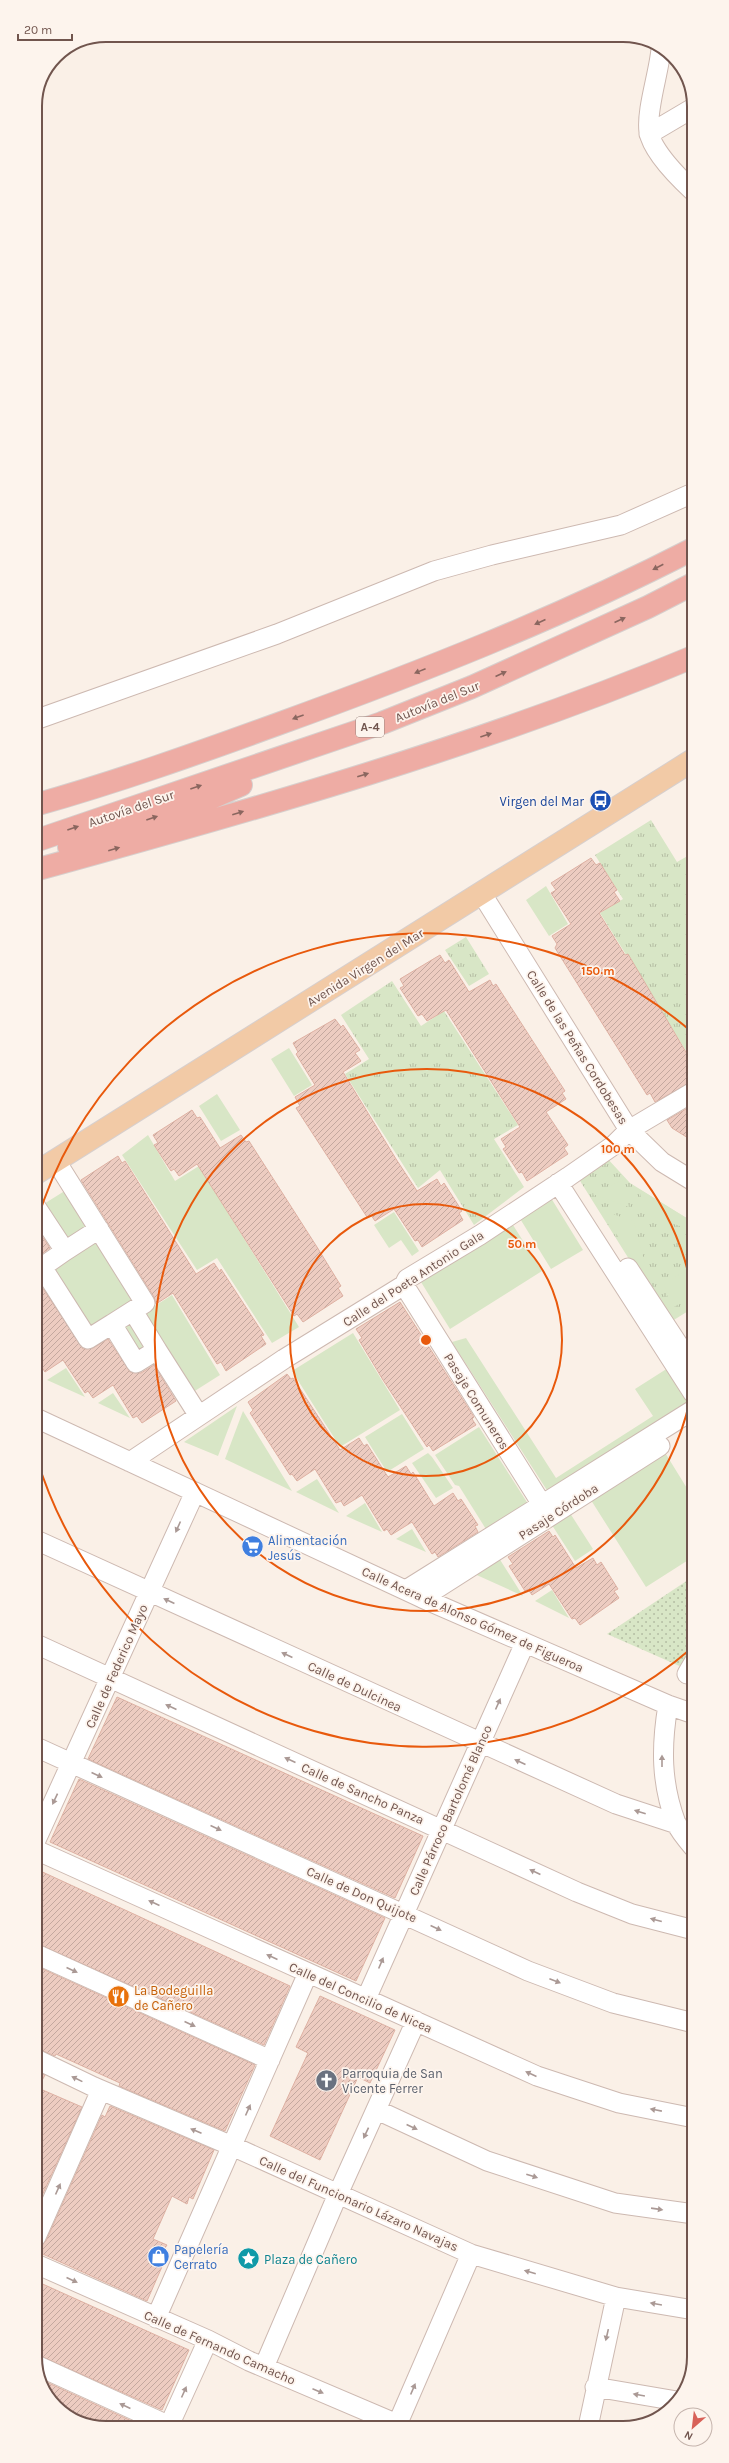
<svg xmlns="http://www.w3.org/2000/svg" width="729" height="2463" viewBox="0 0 729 2463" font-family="Karla,sans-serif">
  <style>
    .grass { fill: url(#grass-dots) }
    .park { fill: url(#park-tufts) }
    .garden { fill: #d8e6c6 }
    .building { fill: url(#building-hatch); stroke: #deb1a3 }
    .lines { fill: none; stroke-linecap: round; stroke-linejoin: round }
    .minor-casing { stroke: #cdb9b1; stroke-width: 21 }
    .major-casing { stroke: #d7cfcd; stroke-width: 24 }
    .highway-casing { stroke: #d7cfcd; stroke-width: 24 }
    .minor { stroke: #fff; stroke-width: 19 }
    .major { stroke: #f2caa6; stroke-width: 22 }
    .highway { stroke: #eeaca4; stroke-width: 22 }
    .oneway { fill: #8a665f }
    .oneway2 { fill: #aa9995 }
    .ring { fill: none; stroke: #e8590c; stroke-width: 2 }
    .labels { text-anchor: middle; stroke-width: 3.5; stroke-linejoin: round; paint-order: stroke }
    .shield { fill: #fdf4ed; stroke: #9b857e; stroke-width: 1 }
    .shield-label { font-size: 12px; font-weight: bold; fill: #71554e }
    .street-label { font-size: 13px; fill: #71554e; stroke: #fdf4ed }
    .transit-label { font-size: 13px; fill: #164399; stroke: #fdf4ed; text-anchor: end }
    .shop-label { font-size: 13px; fill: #366cbe; stroke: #fdf4ed; text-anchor: start }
    .food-label { font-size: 13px; fill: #c56008; stroke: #fdf4ed; text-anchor: start }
    .worship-label { font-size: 13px; fill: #5b616d; stroke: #fdf4ed; text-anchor: start }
    .culture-label { font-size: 13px; fill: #0d838f; stroke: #fdf4ed; text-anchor: start }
    .rim { fill: none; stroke: #71554e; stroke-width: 2 }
    .centre { fill: #e8590c; stroke: #fdf4ed; stroke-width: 2 }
    .ring-label { font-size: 12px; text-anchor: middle; font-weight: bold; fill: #e8590c; stroke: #fdf4ed; stroke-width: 3.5; stroke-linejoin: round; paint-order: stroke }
  </style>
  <defs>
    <pattern id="grass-dots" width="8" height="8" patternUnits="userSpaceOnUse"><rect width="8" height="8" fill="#d8e6c6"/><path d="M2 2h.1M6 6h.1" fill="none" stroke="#b4bda3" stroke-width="1.8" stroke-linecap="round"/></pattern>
    <pattern id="park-tufts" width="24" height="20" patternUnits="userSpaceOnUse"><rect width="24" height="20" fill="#d8e6c6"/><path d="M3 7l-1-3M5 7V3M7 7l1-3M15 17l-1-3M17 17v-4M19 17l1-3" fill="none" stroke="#b4bda3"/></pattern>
    <pattern id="building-hatch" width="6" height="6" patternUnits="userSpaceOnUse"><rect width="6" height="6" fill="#edccc1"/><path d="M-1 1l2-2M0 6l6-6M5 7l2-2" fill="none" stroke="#c4a89f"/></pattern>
  </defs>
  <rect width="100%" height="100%" fill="#faf0e7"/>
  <path class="grass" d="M694,1576V1654L684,1668L607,1634Z"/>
  <path class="park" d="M651,820L677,862L693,853V995L689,997L693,1005V1062L600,913L623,899L595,855Z
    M466,937L489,974L469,986L445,950Z
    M392,981L421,1026L444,1011L518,1125L494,1139L524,1187L474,1225L440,1170L418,1188L345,1074L369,1059L341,1015Z
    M606,1157L630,1183L693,1222V1308L669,1323L577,1176Z"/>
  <path class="garden" d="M546,886L568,924L549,936L526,900Z
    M289,1048L312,1085L294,1096L271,1059Z
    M217,1094L240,1130L221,1141L199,1106Z
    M148,1135L175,1181L199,1166L299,1327L272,1343L217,1258L197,1270L122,1155Z
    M623,1180L629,1207L592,1194Z
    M71,1187L97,1228L65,1248L39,1207Z
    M639,1189L693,1222V1231L645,1213Z
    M551,1198L583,1250L551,1269L519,1217Z
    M600,1209L634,1222L648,1275L644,1276Z
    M394,1212L419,1251L412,1256L401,1240L389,1248L374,1225Z
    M513,1225L542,1271L450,1329L421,1282Z
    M99,1234L143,1302L89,1336L45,1269Z
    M693,1266V1295L671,1309L664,1284Z
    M172,1295L220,1375L190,1394L139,1316Z
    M135,1321L154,1350L137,1361L118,1332Z
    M353,1333L400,1410L340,1447L292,1371Z
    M466,1338L556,1478L653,1416L635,1389L668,1368L692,1405L550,1495L452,1342Z
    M66,1368L85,1397L47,1380Z
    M113,1393L130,1418L98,1403Z
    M237,1406L218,1456L184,1442Z
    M243,1411L292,1491L225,1459Z
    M402,1414L424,1449L387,1472L365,1437Z
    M479,1427L530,1507L489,1534L459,1486L455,1485L435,1455Z
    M664,1451L693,1498V1557L646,1587L589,1497Z
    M428,1453L432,1457L453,1488L436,1498L412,1463Z
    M317,1479L339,1513L296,1492Z
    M365,1503L382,1532L346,1516Z
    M568,1510L593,1549L575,1561L550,1522Z
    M412,1529L426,1552L396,1539Z
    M497,1555L523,1596L470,1572Z
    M552,1590L569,1618L535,1601Z"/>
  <path class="building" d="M591,858L596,865L600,863L617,890L614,892L620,901L599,913L625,955L628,954L693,1064V1081L655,1102L650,1093L647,1095L555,948L557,944L552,936L571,924L551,893L556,890L551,883Z
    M440,955L445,963L449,960L469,992L490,980L493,986L496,984L565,1091L562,1093L566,1099L546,1112L568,1145L564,1148L568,1154L527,1181L522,1172L519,1173L503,1149L506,1147L501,1139L520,1127L446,1010L427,1021L422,1014L418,1016L400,988L404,986L400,979Z
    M335,1019L341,1027L343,1025L360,1050L355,1053L361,1061L343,1072L396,1159L417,1191L437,1179L441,1186L444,1183L462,1211L459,1213L463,1220L422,1247L418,1240L415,1241L394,1209L375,1221L371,1215L367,1217L296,1108L300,1106L295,1097L315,1085L296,1054L298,1052L293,1043Z
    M693,1105V1141L672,1128L667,1120Z
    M192,1110L197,1118L200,1117L220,1148L241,1135L246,1142L249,1141L317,1247L341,1286L338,1288L343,1296L303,1322L297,1314L294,1316L197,1164L179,1176L174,1169L171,1171L154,1145L158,1143L153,1135Z
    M118,1156L122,1163L125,1161L196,1274L214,1263L220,1272L221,1269L264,1335L261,1336L266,1344L226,1371L221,1362L217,1364L173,1293L156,1304L154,1297L81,1180Z
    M36,1227L50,1248L36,1258Z
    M36,1278L83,1349L93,1348L108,1339L130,1372L141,1373L154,1365L176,1401L142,1423L137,1416L133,1418L113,1385L93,1398L88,1391L85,1393L63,1360L45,1372L41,1366L36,1370Z
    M400,1302L474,1417L472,1419L476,1425L433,1451L429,1445L427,1447L383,1380L359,1340L362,1338L356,1329Z
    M287,1374L291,1379L293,1378L340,1450L359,1438L364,1446L367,1444L388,1477L406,1466L411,1474L413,1472L434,1506L453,1493L458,1501L461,1499L478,1525L475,1526L478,1532L438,1557L435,1552L432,1554L412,1522L391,1535L387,1529L384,1531L362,1495L344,1506L341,1501L336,1503L315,1469L297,1481L292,1474L290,1475L250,1413L253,1410L248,1402Z
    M549,1531L553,1537L555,1535L576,1568L593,1558L597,1565L601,1562L618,1589L614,1591L619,1598L580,1625L575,1618L572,1619L549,1584L532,1595L528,1589L525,1591L509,1566L513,1564L508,1557Z
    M117,1697L423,1836L395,1898L88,1759Z
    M79,1779L385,1918L356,1981L50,1842Z
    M36,1869L290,1986L264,2045L36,1943Z
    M36,1966L255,2065L225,2131L119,2086L120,2083L56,2054L55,2056L36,2048Z
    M320,1996L395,2030L370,2083L358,2077L320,2160L270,2136L308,2053L296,2047Z
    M36,2071L45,2075L38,2088L82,2107L36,2209Z
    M110,2106L214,2150L193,2199L189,2197L187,2204L172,2196L153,2239L167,2245L163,2251L168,2253L147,2301L36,2251V2248L46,2241L102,2115L105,2117Z
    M36,2281L189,2350L162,2410L36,2354Z
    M42,2380L147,2428H102L59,2410Z"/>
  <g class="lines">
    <defs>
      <path id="minor" d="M661,49C659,73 646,110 649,132C652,151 679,178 693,191
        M649,134L693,108
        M35,720L277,634L434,571L492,555L621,525L693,493
        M482,894L629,1130L662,1162L693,1181
        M56,1161L145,1303L112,1324
        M558,1183L693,1393
        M36,1207L65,1251L42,1267L88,1339L112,1324L136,1363L157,1350L199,1416
        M65,1251L99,1229
        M628,1268L693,1367
        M404,1285L548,1514
        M133,1311L157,1350
        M36,1418L422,1598L668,1705L694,1714
        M130,1462L284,1359L404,1285L407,1279L480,1235L568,1177L614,1145L629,1130L693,1092
        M36,1540L616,1804L677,1824
        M406,1590L693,1410
        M422,1598L660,1446
        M36,1644L577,1892L632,1914L694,1930
        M687,1674L694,1662
        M668,1705C661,1747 661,1783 676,1823C680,1832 688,1841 694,1848
        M36,1747L528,1971L613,2003L694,2023
        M36,1840L195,1492
        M36,1850L537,2076L619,2103L694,2118
        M36,1954L270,2060
        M366,1999L525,1643
        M36,2059L94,2087L232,2146L471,2254L616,2297L694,2310
        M377,2110L487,2161L615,2203L694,2214
        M36,2237L101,2090
        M36,2264L208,2340L249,2361L404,2427
        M156,2318L308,1973
        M36,2365L174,2428
        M264,2367L338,2194L416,2021
        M595,2387L677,2401
        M397,2425L471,2254
        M588,2427L616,2297
        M168,2428L208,2340"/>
      <path id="major" d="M36,1173L693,760"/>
      <path id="highway" d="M35,805C117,782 198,753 278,724C419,673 559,618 693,549
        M35,841L382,723L472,687L648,607L693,584
        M69,847L209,799L241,785
        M35,870C257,809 480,746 693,657"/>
    </defs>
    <use href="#minor" class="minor-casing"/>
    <use href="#major" class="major-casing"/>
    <use href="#highway" class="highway-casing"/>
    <use href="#minor" class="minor"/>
    <use href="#major" class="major"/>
    <use href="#highway" class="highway"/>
  </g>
  <defs><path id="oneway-solid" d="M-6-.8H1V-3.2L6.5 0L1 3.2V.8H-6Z"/></defs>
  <g class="oneway">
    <use href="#oneway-solid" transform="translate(658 567) rotate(153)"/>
    <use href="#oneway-solid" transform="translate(620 620) rotate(-24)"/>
    <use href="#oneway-solid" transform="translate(540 622) rotate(156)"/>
    <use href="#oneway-solid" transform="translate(420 671) rotate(158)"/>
    <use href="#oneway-solid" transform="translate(501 674) rotate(-24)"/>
    <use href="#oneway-solid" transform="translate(298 717) rotate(160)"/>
    <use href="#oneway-solid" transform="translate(486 735) rotate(-19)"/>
    <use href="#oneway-solid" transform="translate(363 775) rotate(-17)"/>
    <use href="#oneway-solid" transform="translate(196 787) rotate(-19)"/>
    <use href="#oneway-solid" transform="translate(238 813) rotate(-17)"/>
    <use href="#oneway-solid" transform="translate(152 818) rotate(-19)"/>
    <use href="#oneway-solid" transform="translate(73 828) rotate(-19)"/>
    <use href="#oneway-solid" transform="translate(114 849) rotate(-16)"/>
  </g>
  <g class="oneway2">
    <use href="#oneway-solid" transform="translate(178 1527) rotate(114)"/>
    <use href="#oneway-solid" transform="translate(169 1601) rotate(-155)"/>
    <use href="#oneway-solid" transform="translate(287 1655) rotate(-155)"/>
    <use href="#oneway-solid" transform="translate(498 1704) rotate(-66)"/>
    <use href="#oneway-solid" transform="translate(171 1707) rotate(-156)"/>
    <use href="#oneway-solid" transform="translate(290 1760) rotate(-156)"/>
    <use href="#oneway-solid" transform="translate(662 1761) rotate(-90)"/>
    <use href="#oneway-solid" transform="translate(520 1762) rotate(-156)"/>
    <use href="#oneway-solid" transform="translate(97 1775) rotate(24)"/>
    <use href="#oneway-solid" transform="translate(55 1799) rotate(115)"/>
    <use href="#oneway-solid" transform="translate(640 1812) rotate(-162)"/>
    <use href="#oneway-solid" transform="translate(216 1828) rotate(24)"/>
    <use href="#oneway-solid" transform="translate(535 1872) rotate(-155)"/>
    <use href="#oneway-solid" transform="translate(154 1903) rotate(-156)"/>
    <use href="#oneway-solid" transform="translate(656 1920) rotate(-165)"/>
    <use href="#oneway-solid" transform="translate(436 1928) rotate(25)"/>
    <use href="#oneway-solid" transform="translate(272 1957) rotate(-156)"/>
    <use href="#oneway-solid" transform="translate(381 1963) rotate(-67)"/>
    <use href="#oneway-solid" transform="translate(72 1970) rotate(24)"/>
    <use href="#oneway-solid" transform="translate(555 1981) rotate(21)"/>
    <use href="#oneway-solid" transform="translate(190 2024) rotate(24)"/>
    <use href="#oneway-solid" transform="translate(531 2074) rotate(-156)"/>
    <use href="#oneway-solid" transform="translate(77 2079) rotate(-154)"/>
    <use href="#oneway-solid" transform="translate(248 2110) rotate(-66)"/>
    <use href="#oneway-solid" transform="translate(656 2110) rotate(-169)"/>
    <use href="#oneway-solid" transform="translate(412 2127) rotate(25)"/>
    <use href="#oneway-solid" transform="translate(196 2131) rotate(-157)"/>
    <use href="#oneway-solid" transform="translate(366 2133) rotate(115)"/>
    <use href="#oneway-solid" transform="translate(532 2176) rotate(18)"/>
    <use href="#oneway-solid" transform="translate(58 2189) rotate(-66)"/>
    <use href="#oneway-solid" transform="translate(657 2209) rotate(8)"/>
    <use href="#oneway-solid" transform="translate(530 2272) rotate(-164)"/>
    <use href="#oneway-solid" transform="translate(72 2280) rotate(24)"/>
    <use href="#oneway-solid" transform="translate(656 2304) rotate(-170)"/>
    <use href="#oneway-solid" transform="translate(607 2335) rotate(103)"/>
    <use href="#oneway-solid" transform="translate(413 2389) rotate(-67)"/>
    <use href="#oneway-solid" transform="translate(318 2391) rotate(23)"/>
    <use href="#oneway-solid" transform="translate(184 2392) rotate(-66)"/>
    <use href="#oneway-solid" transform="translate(639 2395) rotate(-170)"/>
    <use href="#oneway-solid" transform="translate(125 2406) rotate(-155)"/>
  </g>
  <g class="ring">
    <circle cx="426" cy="1340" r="136"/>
    <path d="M693 1385A271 271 0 1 1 693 1295"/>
    <path d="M693 1647A407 407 0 0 1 37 1459M36 1224A407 407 0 0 1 693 1033"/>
  </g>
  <defs>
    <symbol id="bus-disc" viewBox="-11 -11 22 22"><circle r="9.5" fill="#1a4fb4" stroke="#fdf4ed"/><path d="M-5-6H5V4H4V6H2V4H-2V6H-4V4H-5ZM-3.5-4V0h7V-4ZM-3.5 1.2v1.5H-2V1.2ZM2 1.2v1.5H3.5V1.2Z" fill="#fff"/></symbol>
    <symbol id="supermarket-disc" viewBox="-11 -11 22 22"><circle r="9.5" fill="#3f7fe0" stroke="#fdf4ed"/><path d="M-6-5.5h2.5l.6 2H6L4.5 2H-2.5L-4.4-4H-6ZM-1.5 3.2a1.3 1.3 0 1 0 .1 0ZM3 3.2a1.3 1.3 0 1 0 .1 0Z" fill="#fff"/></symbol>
    <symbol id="restaurant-disc" viewBox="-11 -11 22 22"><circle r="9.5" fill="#e8710a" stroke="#fdf4ed"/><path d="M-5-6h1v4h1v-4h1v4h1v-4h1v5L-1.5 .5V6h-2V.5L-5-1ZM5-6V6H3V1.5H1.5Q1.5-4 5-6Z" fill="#fff"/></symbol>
    <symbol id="church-disc" viewBox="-11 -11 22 22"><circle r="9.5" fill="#6b7280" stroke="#fdf4ed"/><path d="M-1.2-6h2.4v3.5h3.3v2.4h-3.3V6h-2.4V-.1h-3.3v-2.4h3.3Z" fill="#fff"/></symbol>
    <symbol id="shop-disc" viewBox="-11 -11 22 22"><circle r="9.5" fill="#3f7fe0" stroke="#fdf4ed"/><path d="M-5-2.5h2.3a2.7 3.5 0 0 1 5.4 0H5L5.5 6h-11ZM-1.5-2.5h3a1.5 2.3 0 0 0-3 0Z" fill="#fff"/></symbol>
    <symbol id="sight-disc" viewBox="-11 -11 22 22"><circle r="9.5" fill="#0f9aa8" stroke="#fdf4ed"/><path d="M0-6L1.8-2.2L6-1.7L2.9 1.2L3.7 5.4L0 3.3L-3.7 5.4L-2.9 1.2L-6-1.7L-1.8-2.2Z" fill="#fff"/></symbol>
  </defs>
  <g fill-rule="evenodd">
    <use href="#bus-disc" x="588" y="788" width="25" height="25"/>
    <use href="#supermarket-disc" x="240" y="1534" width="25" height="25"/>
    <use href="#restaurant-disc" x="106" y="1984" width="25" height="25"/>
    <use href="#church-disc" x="314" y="2068" width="25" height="25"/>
    <use href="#shop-disc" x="146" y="2244" width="25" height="25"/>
    <use href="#sight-disc" x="236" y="2246" width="25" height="25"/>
  </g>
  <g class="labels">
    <rect class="shield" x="356" y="717" width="28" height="20" rx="3"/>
    <g class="shield-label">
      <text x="370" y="731">A-4</text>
    </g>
    <g class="street-label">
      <text transform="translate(437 701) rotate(-22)" y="5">Autovía del Sur</text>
      <text transform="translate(131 808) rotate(-19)" y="5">Autovía del Sur</text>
      <text transform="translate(365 967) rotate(-32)" y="5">Avenida Virgen del Mar</text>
      <text transform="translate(578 1047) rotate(58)" y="5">Calle de las Peñas Cordobesas</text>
      <text transform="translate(413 1278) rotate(-33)" y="5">Calle del Poeta Antonio Gala</text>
      <text transform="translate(477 1401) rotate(58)" y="5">Pasaje Comuneros</text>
      <text transform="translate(558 1511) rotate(-33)" y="5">Pasaje Córdoba</text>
      <text transform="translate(473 1619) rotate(24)" y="5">Calle Acera de Alonso Gómez de Figueroa</text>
      <text transform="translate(116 1666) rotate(-66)" y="5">Calle de Federico Mayo</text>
      <text transform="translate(355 1686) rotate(25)" y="5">Calle de Dulcinea</text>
      <text transform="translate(363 1793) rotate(24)" y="5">Calle de Sancho Panza</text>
      <text transform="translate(450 1810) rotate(-66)" y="5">Calle Párroco Bartolomé Blanco</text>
      <text transform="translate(362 1894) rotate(24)" y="5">Calle de Don Quijote</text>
      <text transform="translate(361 1997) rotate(24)" y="5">Calle del Concilio de Nicea</text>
      <text transform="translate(359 2203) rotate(24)" y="5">Calle del Funcionario Lázaro Navajas</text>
      <text transform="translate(220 2347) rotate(24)" y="5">Calle de Fernando Camacho</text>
    </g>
    <g class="transit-label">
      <text x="584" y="806">Virgen del Mar</text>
    </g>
    <g class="shop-label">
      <text x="268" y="1545">Alimentación<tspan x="268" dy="15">Jesús</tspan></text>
      <text x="174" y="2254">Papelería<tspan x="174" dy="15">Cerrato</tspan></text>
    </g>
    <g class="food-label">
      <text x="134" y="1995">La Bodeguilla<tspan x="134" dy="15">de Cañero</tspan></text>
    </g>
    <g class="worship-label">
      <text x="342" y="2078">Parroquia de San<tspan x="342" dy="15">Vicente Ferrer</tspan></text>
    </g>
    <g class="culture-label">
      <text x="264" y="2264">Plaza de Cañero</text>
    </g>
  </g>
  <path d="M0 0H729V2463H0ZM106 42H623A64 64 0 0 1 687 106V2357A64 64 0 0 1 623 2421H106A64 64 0 0 1 42 2357V106A64 64 0 0 1 106 42Z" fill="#fdf4ed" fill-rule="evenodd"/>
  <path class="rim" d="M106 42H623A64 64 0 0 1 687 106V2357A64 64 0 0 1 623 2421H106A64 64 0 0 1 42 2357V106A64 64 0 0 1 106 42Z"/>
  <circle cx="426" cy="1340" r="6" class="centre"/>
  <g class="ring-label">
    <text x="598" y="975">150 m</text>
    <text x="618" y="1153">100 m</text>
    <text x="522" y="1248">50 m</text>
  </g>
  <g transform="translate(693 2427) rotate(208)"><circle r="19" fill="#fdf4ed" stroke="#c5b4ad"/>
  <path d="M0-3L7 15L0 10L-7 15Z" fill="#d86158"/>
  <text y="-6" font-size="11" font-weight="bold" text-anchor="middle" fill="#71554e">N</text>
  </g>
  <path d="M18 34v6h54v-6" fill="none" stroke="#71554e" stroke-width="2"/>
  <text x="24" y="34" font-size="12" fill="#71554e" stroke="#fdf4ed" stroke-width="3" paint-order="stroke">20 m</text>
</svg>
